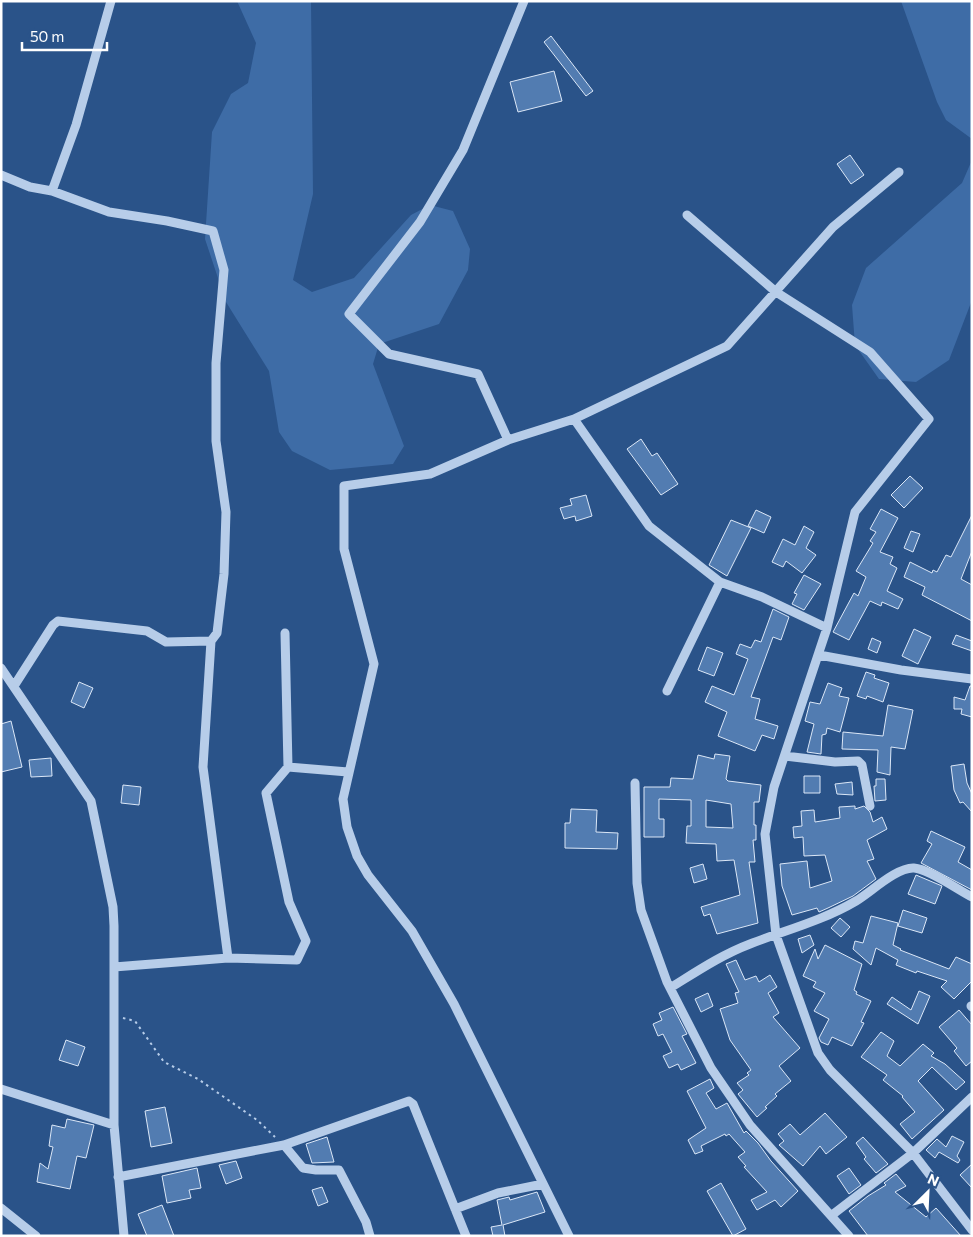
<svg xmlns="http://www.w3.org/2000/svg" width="973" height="1237" viewBox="0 0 973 1237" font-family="Commissioner,sans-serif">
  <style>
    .green { fill: #3e6ca6 }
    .building { fill: #527cb1; stroke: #dbe7f7; fill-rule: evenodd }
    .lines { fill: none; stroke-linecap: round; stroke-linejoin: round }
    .path { stroke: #b7cde9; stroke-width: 2; stroke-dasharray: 2.5 4; stroke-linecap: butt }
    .minor { stroke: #b7cde9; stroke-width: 9 }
  </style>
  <rect width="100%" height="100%" fill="#2a5389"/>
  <path class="green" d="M237,1H311L313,194L293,280L312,292L354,278L411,215L430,205L453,211L470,249L468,270L439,324L379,344L373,364L404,446L393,464L330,470L292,451L279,432L269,371L226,302L205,239L212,132L231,94L248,83L256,43Z
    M901,1H972V139L946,120L937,102Z
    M972,160V300L949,360L916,382L879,379L855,345L852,305L866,268L962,183Z"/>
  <path class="building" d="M551,36L593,91L586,96L544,42Z
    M554,71L562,101L518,112L510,82Z
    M850,155L864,175L851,184L837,164Z
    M641,439L652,456L657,453L678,484L661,495L627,449Z
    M910,476L923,488L904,508L891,495Z
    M586,495L592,516L576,521L575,516L564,519L560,508L572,505L570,499Z
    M881,509L898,518L880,552L893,557L890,564L897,568L887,591L903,599L898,609L882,602L881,606L870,601L849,640L833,632L854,593L858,596L866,577L856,571L873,543L870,541L876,532L870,529Z
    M756,510L771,517L764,533L748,526Z
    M972,515V551L961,579L972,585V621L922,595L925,587L904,577L910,562L932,573L933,570L937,572L946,555L951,557Z
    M731,520L751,528L727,576L709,565Z
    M804,526L814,532L806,548L816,555L802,573L786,561L783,567L772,562L783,539L795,545Z
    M911,531L920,534L913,552L904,548Z
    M804,575L821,584L804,610L792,604L797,594L794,593Z
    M773,609L789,617L781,640L773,637L751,697L760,699L755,719L778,726L774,739L762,735L755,751L718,736L727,712L705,702L712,686L734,695L748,659L736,654L740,644L751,648L755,640L761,642Z
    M914,629L931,637L918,664L902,656Z
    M956,635L972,641V651L952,644Z
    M872,638L881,642L877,653L868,649Z
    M707,647L723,653L714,676L698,670Z
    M866,672L875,675L874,678L889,683L883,702L867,696L866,699L857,696Z
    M79,682L93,688L84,708L71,702Z
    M828,683L842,688L839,696L849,698L840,732L827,728L826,734L822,735L821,754L807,752L814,724L805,721L810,702L820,704Z
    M970,686H972V717L961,714L962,709H954V697L965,700Z
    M888,705L913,710L905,749L891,747L890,775L877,772L878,750L842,749L843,732L883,736Z
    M11,721L22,767L1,772V724Z
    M715,754L730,756L726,779L728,781L761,785L759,802H754V825H756V840H753L755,862H749L758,923L717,934L710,914L704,916L701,907L740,895L734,860L717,861L716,844L686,843L687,826H691V800L659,799V819H664V837H644V787H670L671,778L693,779L698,755L714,759ZM706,800L731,804L733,828L706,827Z
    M51,758L52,776L31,777L29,760Z
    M964,764L967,783L972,794V812L963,802L960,803L954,790L951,766Z
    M804,776H820V793H804Z
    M876,779H885L886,800L875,801L874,786H876Z
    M852,782L853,795L837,794L835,784Z
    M123,785L141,787L139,805L121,803Z
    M855,806V809L864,806L870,812L873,822L882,817L887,829L867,840L874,859L867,861L876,879L853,896L828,908L819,912L817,908L792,915L782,886L780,864L807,861L810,888L832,881L825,855L804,856L803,837L794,838L793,827L802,826L801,811L814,810L815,822L840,818L839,807Z
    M571,809L597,810L596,832L618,833L617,849L565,848V823H570Z
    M931,831L965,847L958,862L972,870V890L921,863L932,844L927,841Z
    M703,864L707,879L694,883L690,868Z
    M916,875L942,886L935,904L908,894Z
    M903,910L927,918L922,933L898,926Z
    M871,916L898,923L893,945L901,949L900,950L949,969L956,957L972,964V981L954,999L941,987L947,981L917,971L916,973L896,965L898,960L876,948L871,965L853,949L855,941L863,943Z
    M840,918L850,927L841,937L831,928Z
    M810,935L814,945L802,953L798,939Z
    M825,945L862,964L854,990L857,992L856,994L871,1001L861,1022L864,1023L852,1046L832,1037L828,1045L821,1042L819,1038L829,1019L814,1011L825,993L813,987L816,982L803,976L815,949L818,959Z
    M736,960L745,980L756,976L759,982L770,975L777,987L768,993L779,1013L773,1017L800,1048L779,1066L791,1081L775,1094L777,1096L765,1107L767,1108L757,1117L738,1094L743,1090L737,1083L749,1075L747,1073L751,1070L730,1040L720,1009L738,1003L735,993L739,992L726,964Z
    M919,991L930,996L918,1024L887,1004L892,997L911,1010Z
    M708,993L713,1006L701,1012L695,999Z
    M673,1007L687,1034L682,1036L696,1063L681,1070L678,1064L669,1068L663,1056L672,1052L663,1034L658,1036L653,1024L662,1020L659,1013Z
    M959,1010L972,1025V1061L966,1066L954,1051L957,1048L939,1027Z
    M881,1032L894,1041L887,1056L900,1066L923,1044L934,1053L931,1056L945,1064L965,1082L956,1090L932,1067L918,1081L944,1110L912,1139L900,1124L915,1112L902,1097L903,1096L883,1080L887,1075L861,1057Z
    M66,1040L85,1047L78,1066L59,1060Z
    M710,1079L714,1088L706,1093L716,1109L727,1103L744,1133L746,1131L758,1143L771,1161L798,1191L781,1207L775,1200L757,1210L751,1200L767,1192L744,1167L746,1166L738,1157L745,1152L729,1134L726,1136L725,1134L701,1146L703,1151L695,1154L688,1140L706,1128L687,1091Z
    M165,1107L172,1143L151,1147L145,1111Z
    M825,1113L847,1137L826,1154L820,1146L803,1166L779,1145L784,1141L778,1134L790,1124L800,1135Z
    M67,1119L94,1125L86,1158L77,1156L70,1189L37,1182L40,1163L48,1169L53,1147L49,1146L52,1125L65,1128Z
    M952,1136L964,1142L957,1156L960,1160L958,1163L939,1152L935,1158L926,1150L937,1139L946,1147Z
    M327,1137L334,1162L312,1163L306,1144Z
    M863,1137L888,1164L876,1173L864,1159L866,1157L856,1143Z
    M236,1161L242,1178L226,1184L219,1165Z
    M972,1164V1188L960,1175Z
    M197,1168L201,1188L189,1190L191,1198L167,1203L162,1176Z
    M849,1168L861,1185L849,1194L837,1176Z
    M896,1174L906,1186L895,1192L926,1217L936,1208L961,1236H868L849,1211L868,1196L886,1185L884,1183Z
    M721,1183L746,1229L733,1236L707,1191Z
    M322,1187L328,1202L318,1206L312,1190Z
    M537,1192L545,1212L503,1225L505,1236H493L491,1227L502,1225L497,1200L509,1197L510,1200Z
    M162,1205L174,1236H147L138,1214Z"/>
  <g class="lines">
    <path class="path" d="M123,1018L135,1021L164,1062L198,1079L257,1120L275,1137"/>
    <path class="minor" d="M524,1L463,150L420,222L349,314L389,354L478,374L508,440L574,419L727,346L833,227L899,172
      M1,175L30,187L52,191L76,125L111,1
      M52,191L109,212L167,221L213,231L224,270L216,363V441L226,512L224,574L217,633L211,641L203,767L228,958L114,967
      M687,215L776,292L870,352L929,419L855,512L827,628L774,787L765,834L776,935L818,1053L830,1070L913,1153L972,1230
      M574,419L649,526L720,582
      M508,440L430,474L344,486V549L374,664L343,799L347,827L357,856L368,875L412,931L454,1004L569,1236
      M285,633L288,767
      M819,655L901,670L972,679
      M1,668L91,801L113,907L114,926V1125L124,1236
      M14,686L53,625L58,621L147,631L166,642L211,641
      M667,691L720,582L762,597L827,628
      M785,756L835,762L858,761L862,765L870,806
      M635,783L637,883L641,910L667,982L711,1068L750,1125L849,1236
      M228,958L297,960L306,941L289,902L266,793L288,767L348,772
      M670,988C696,972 721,955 750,944C786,930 822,921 856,901C871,892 897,867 914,868C929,869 958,890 972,897
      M971,1006L972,1007
      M1,1089L114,1125
      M284,1145L303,1168L316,1170H339L366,1222L370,1236
      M118,1177L284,1145L409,1101L413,1104L466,1236
      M1,1208L36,1236
      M455,1209L498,1193L543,1184
      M832,1215L913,1153L972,1097"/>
  </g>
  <rect width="973" height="1237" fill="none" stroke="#ffffff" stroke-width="5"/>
  <g transform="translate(928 1192) rotate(24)" stroke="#2a5389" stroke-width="4" paint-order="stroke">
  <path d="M0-4L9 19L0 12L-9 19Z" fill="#ffffff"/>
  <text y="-8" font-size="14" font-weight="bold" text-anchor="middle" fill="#ffffff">N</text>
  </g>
  <path d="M22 42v8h85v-8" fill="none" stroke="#ffffff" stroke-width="2.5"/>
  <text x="30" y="42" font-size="15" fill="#ffffff" stroke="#2a5389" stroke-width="4" paint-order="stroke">50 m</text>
</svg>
